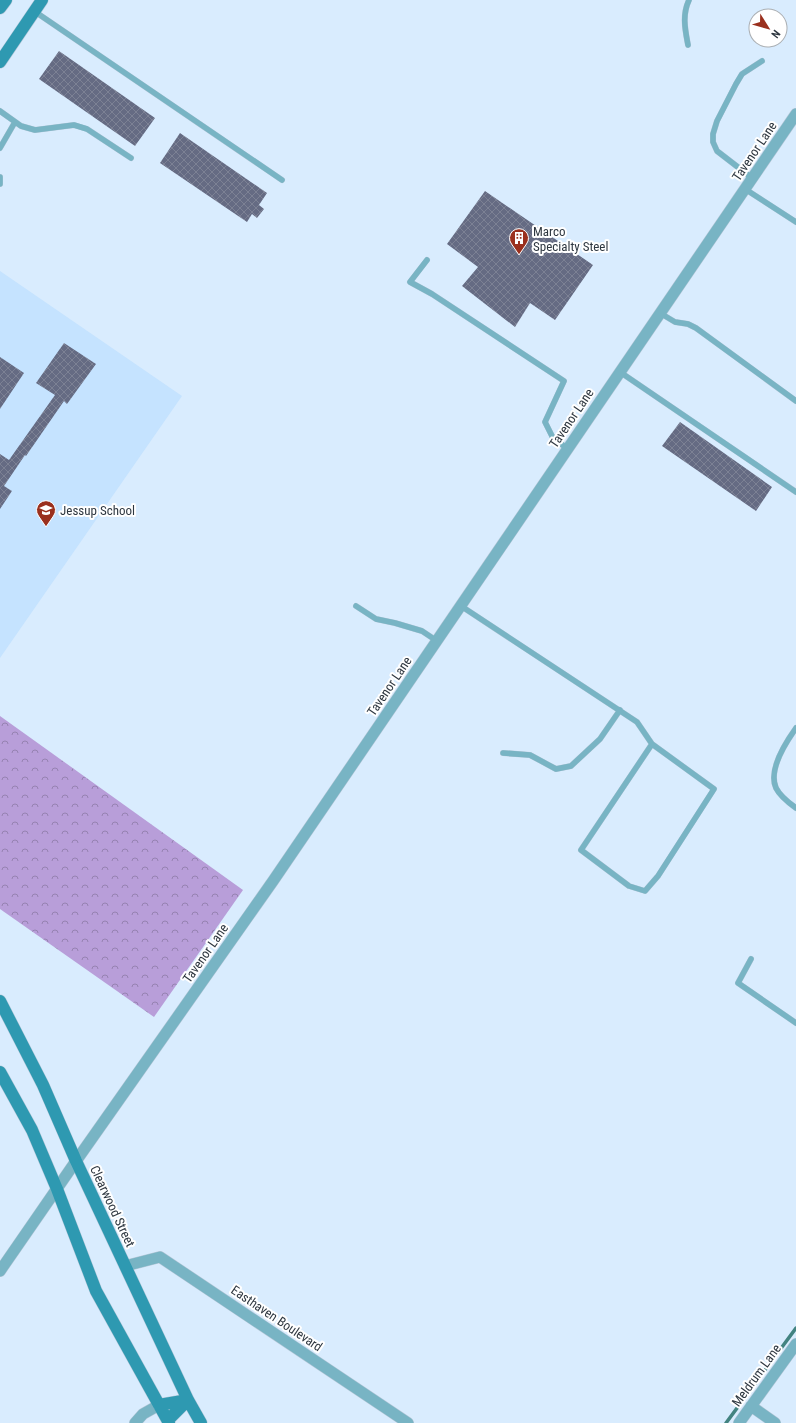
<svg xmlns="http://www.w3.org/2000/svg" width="796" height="1423" viewBox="0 0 796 1423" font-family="'Roboto Condensed',sans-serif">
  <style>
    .built { fill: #c5e3ff }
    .forest { fill: url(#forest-crowns) }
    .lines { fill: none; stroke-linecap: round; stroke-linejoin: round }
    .stream { stroke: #428380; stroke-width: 3.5 }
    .building { fill: url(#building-cross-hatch) }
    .lane-casing { stroke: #b7c8d8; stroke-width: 6 }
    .street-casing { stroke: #b7c8d8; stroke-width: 12 }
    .secondary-casing { stroke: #b7c8d8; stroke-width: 13 }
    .lane { stroke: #78b4c4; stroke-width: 5.5 }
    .street { stroke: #78b4c4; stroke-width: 11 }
    .secondary { stroke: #2e99b1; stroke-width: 12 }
    .labels { text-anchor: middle; stroke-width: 4; stroke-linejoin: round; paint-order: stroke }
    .street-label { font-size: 13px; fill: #2e3740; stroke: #fff }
    .poi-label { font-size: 13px; fill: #2e3740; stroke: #fff; text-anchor: start }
  </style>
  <defs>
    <pattern id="forest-crowns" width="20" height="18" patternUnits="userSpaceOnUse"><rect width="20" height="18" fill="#b89ed9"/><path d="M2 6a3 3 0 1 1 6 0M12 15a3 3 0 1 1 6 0" fill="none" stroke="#9682b1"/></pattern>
    <pattern id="building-cross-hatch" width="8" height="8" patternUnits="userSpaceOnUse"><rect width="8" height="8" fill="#656b83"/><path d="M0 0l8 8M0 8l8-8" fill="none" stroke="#7c8194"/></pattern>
  </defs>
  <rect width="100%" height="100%" fill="#d9ecfe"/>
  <path class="built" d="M0,271L182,396L0,658Z"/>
  <path class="forest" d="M0,716L243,890L154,1017L0,909Z"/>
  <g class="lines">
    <path class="stream" d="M726,1423L796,1328"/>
  </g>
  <path class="building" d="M59,51L155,118L135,146L39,79Z
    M180,133L267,193L259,205L264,209L257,218L252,214L247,222L160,163Z
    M485,191L593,265L555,320L530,303L515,327L462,286L478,267L447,244Z
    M64,343L96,364L67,404L64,401L26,456L25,455L4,486L12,491L0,509V454L9,460L55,395L36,383Z
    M0,357L24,373L0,409Z
    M680,422L772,487L756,511L662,446Z"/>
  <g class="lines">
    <defs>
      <path id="lane" d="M34,11L282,180
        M688,45C685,29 682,15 689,0
        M0,111L21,126L35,130L74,125L87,129L131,158
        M0,148L15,122
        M0,177V184
        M752,178L717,151L713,142V134L717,121L736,84L742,74L762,61
        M745,189L796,222
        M427,260L410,282L432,294L564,381L545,422L553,438L568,449
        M660,313L675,322L688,324L696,328L796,401
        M620,372L796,492
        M356,606L376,619L395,623L422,631L437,641
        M461,606L637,722L652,744L714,789L658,876L645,891L629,886L581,850L652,744
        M796,728C786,742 768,770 776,788C780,796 789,803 796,808
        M503,753L530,755L556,769L571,766L600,739L620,710
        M751,959L738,983L796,1023"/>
      <path id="street" d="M125,1266L160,1257L408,1423
        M0,1271L76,1161L273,881L796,114
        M751,1406L775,1423
        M135,1423L143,1414L159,1405
        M739,1423L796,1344"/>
      <path id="secondary" d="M0,8L6,0
        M0,62L42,0
        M0,1001L43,1085L76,1161L188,1400L201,1423
        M0,1072L32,1130L57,1189L96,1291L169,1423
        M159,1405L188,1400
        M168,1420L188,1400"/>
    </defs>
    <use href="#lane" class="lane-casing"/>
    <use href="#street" class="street-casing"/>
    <use href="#secondary" class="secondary-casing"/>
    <use href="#lane" class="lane"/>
    <use href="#street" class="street"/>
    <use href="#secondary" class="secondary"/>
  </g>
  <defs>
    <symbol id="building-pin" viewBox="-11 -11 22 30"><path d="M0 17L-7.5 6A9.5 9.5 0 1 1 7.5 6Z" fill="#9a301e" stroke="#fff"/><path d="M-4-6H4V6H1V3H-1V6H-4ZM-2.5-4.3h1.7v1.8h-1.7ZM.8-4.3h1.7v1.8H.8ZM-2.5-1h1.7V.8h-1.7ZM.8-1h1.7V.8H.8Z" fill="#fff"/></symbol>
    <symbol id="school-pin" viewBox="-11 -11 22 30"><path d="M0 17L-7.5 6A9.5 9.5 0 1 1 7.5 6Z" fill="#9a301e" stroke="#fff"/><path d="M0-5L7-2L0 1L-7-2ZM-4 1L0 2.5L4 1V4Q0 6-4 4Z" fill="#fff"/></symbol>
  </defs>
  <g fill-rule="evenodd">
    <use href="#building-pin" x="508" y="227" width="22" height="30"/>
    <use href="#school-pin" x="35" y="499" width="22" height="30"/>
  </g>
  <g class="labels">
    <g class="street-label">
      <text transform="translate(754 151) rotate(-56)" y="5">Tavenor Lane</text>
      <text transform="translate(571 418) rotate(-56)" y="5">Tavenor Lane</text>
      <text transform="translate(389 686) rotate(-56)" y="5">Tavenor Lane</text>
      <text transform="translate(205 953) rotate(-55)" y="5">Tavenor Lane</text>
      <text transform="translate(113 1206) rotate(65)" y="5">Clearwood Street</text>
      <text transform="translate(277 1318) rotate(34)" y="5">Easthaven Boulevard</text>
      <text transform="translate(756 1375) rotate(-54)" y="5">Meldrum Lane</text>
    </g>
    <g class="poi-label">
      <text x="533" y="236">Marco<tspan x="533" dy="15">Specialty Steel</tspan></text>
      <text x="60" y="515">Jessup School</text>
    </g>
  </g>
  <g transform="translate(768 28) rotate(127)"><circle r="19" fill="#ffffff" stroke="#abafb3"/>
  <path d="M0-3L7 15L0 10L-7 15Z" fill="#9a301e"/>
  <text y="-6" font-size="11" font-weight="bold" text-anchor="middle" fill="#2e3740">N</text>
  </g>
</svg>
